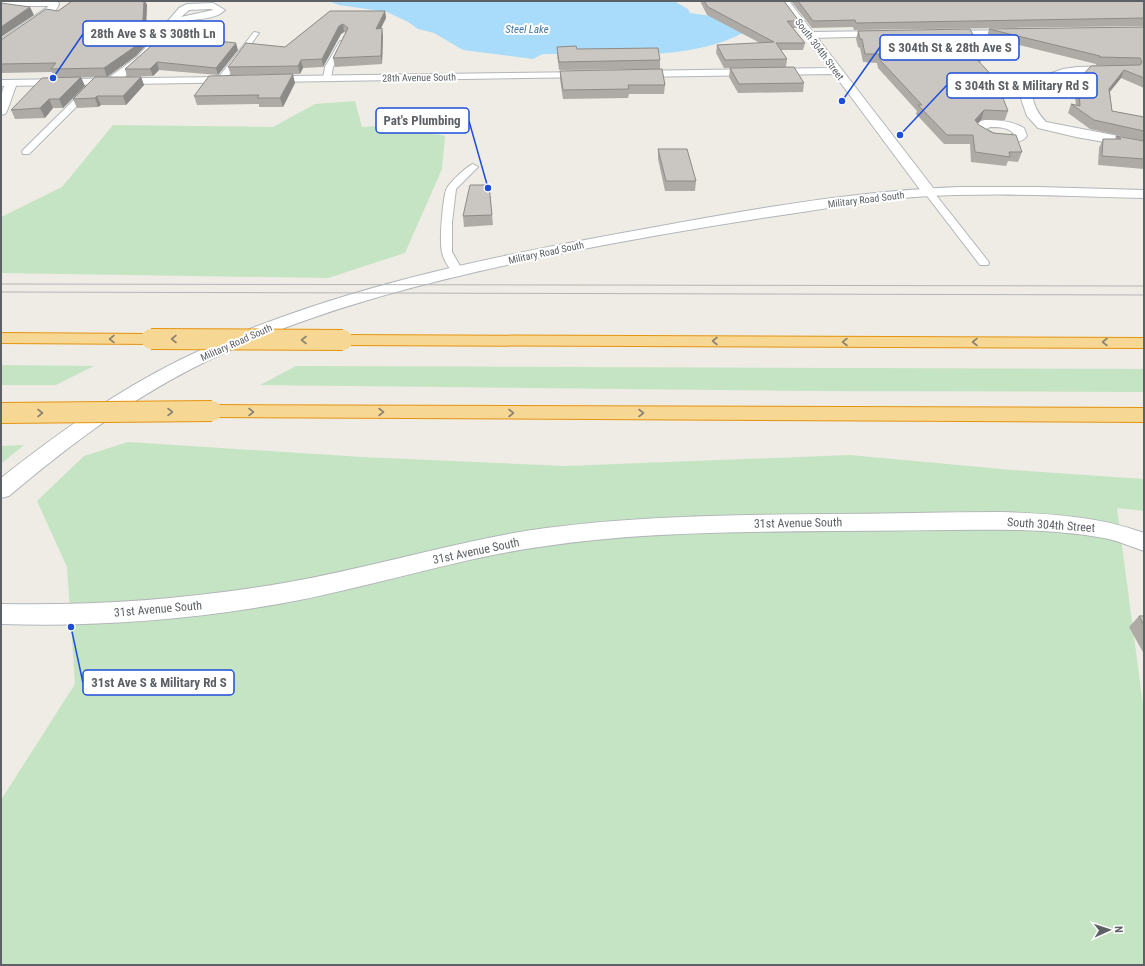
<svg xmlns="http://www.w3.org/2000/svg" width="1145" height="966" viewBox="0 0 1145 966" font-family="'Roboto Condensed',sans-serif">
  <style>
    .green { fill: #c5e4c3 }
    .water { fill: #a9dcfa }
    .lines { fill: none; stroke-linecap: round; stroke-linejoin: round }
    .service-casing { stroke: #b2b6b9; stroke-width: 2 }
    .minor-casing { stroke: #b2b6b9; stroke-width: 2 }
    .tertiary-casing { stroke: #b2b6b9; stroke-width: 2 }
    .secondary-casing { stroke: #b1b5b9; stroke-width: 2 }
    .motorway-casing { stroke: #e6940d; stroke-width: 2 }
    .service { fill: #fff; fill-rule: evenodd }
    .minor { fill: #fff; fill-rule: evenodd }
    .tertiary { fill: #fff; fill-rule: evenodd }
    .secondary { fill: #fff; fill-rule: evenodd }
    .motorway { fill: #f7d794; fill-rule: evenodd }
    .tram { stroke: #b3b4b5; stroke-width: 1 }
    .motorway-bridge-casing { stroke: #e6940d; stroke-width: 22; stroke-linecap: butt }
    .motorway-bridge { stroke: #f7d794; stroke-width: 20 }
    .wall { fill: #aeaba7 }
    .shaded-wall { fill: #8d8b88 }
    .building { fill: #cac7c2; stroke: #8d8b88 }
    .oneway { stroke: #8b8473 }
    .labels { text-anchor: middle; stroke-width: 4; stroke-linejoin: round; paint-order: stroke }
    .far-street-label { font-size: 10px; fill: #5d6165; stroke: #fff }
    .far-water-label { font-size: 11px; font-style: italic; fill: #4478a3; stroke: #fff }
    .street-label { font-size: 12px; fill: #5d6165; stroke: #fff }
    .leader { fill: none; stroke: #1d4ed8; stroke-width: 1.5 }
    .callout-dot { fill: #1d4ed8; stroke: #fff; stroke-width: 1.5 }
    .callout { fill: #fff; stroke: #1d4ed8; stroke-width: 1.5 }
    .callout-label { font-size: 13px; text-anchor: middle; font-weight: bold; fill: #5d6165 }
  </style>
  <rect width="100%" height="100%" fill="#eeece5"/>
  <path class="green" d="M355,101L362,127L395,125L445,136L442,169L405,253L328,278L1,273V217L62,187L113,125L273,127L315,104Z
    M1,365L94,366L56,385H1Z
    M296,366L1144,369V392L809,391L260,385Z
    M128,442L362,457L565,466L850,455L1012,470L1144,479V511L1117,508L1144,712V965H1V800L75,684L67,567L37,501L84,456Z
    M24,445L1,464V446Z"/>
  <path class="water" d="M328,1H674L688,9L690,13L711,16L743,33C685,63 606,53 543,54L533,59L463,50L434,33L418,29L408,22L387,12L339,5Z"/>
  <g class="lines">
    <defs>
      <path id="service" d="M254,32L259,33L224,82H218V78Z
        M340,41L345,42L333,67L331,78L327,80H324L323,78L325,67Z
        M87,87H90L94,89L29,154H23L22,152L23,150Z
        M473,164L478,167L456,189L452,222V252L463,271L457,274C451,273 443,259 442,252C439,241 443,200 446,190C448,184 467,166 473,164Z
        M929,189L932,190L988,261L989,263L988,265H980L924,192Z"/>
      <path id="minor" d="M1,1H52L58,2L59,4L56,10L5,46L1,47V39L49,6H1Z
        M213,3L225,10C213,22 191,17 177,24C169,27 162,36 156,42V48C149,58 119,86 107,83L105,81L107,79L137,57L146,47L147,40L158,29L167,22L179,8L187,4ZM211,9L213,10L181,17L189,10Z
        M1019,30L1024,33L1022,35L943,37L938,34L943,31Z
        M887,31L890,32L892,34L890,36L810,38L805,35L810,32Z
        M1118,66L1122,67L1123,69L1122,71L1065,75L1039,84L1033,81L1035,79L1063,69L1077,67Z
        M11,80L17,83L7,111L5,114L1,115C1,105 0,83 11,80Z
        M1027,87L1031,88L1033,90C1031,102 1038,114 1046,122L1144,141V149L1076,137L1038,128L1027,116L1020,96L1023,88Z
        M985,120C999,120 1012,121 1024,128L1027,136C1018,149 978,143 973,128L981,121ZM990,127C998,127 1009,127 1014,134C1005,138 994,135 986,129Z
        M1002,512C1050,514 1098,516 1144,533V551C1132,547 1121,542 1109,539C1080,533 1050,531 1020,530C958,529 896,531 834,531C738,532 641,532 546,546C457,558 372,587 284,603C190,620 96,627 1,624V604C96,606 190,599 284,583C372,568 458,540 546,528C639,516 732,515 825,514C884,514 943,512 1002,512Z"/>
      <path id="tertiary" d="M780,1H789L934,189L936,192L934,195L929,196L924,195L834,74L634,77L629,74L634,71L829,68Z
        M589,72L593,73L594,75L593,77L1,86V80Z"/>
      <path id="secondary" d="M959,187H1038L1144,190V198C1068,196 991,192 915,197C875,200 835,207 796,213C714,225 633,239 553,255C430,281 304,311 191,369C125,403 66,448 9,496L1,498V478C57,434 115,392 180,360C323,289 493,256 650,228C752,209 855,191 959,187Z"/>
      <path id="motorway" d="M1,333L151,334L157,335L160,339L157,343L151,344L1,343Z
        M343,335L1144,338V348L343,345L337,344L334,340L337,336Z
        M212,405L1144,408V422L212,417L205,416L202,411L205,406Z"/>
    </defs>
    <use href="#service" class="service-casing"/>
    <use href="#minor" class="minor-casing"/>
    <use href="#tertiary" class="tertiary-casing"/>
    <use href="#secondary" class="secondary-casing"/>
    <use href="#motorway" class="motorway-casing"/>
    <use href="#service" class="service"/>
    <use href="#minor" class="minor"/>
    <use href="#tertiary" class="tertiary"/>
    <use href="#secondary" class="secondary"/>
    <use href="#motorway" class="motorway"/>
    <path class="tram" d="M1,284L1144,286
      M1,292L1144,295"/>
    <defs>
      <path id="motorway-bridge" d="M151,339L343,340
        M1,413L212,411"/>
    </defs>
    <use href="#motorway-bridge" class="motorway-bridge-casing"/>
    <use href="#motorway-bridge" class="motorway-bridge"/>
  </g>
  <path class="wall" d="M72,1H145L147,5L145,46L136,56L107,77L54,78L52,72L1,73V40L58,11Z
    M700,1H784L799,21L798,28H793L805,43L803,50H781L787,59L786,67L724,68L716,53L717,45L760,43L707,15Z
    M791,1H1144V26L854,30L853,27L812,28Z
    M330,11H385L386,18L381,28L383,36L382,64L335,67L333,58L346,33L344,32L341,34L323,67L303,68L300,74L231,75L228,67L285,47Z
    M1144,27V88L1121,78L1110,92L1112,111L1144,117V141L1090,129L1068,113L1071,104L1076,105L1074,89L1078,80L1116,65H1096V64L987,37L989,29Z
    M858,31L983,54L980,63L1008,111L1005,120H981L977,123L979,125L1022,152L1018,162L1008,161L1006,166L971,162L970,144H944L916,114L917,111L878,68L877,63L863,62L860,48L858,47L856,39Z
    M151,46L238,50L218,75L159,70L153,76L127,77L125,69Z
    M557,47L577,49L660,60V69L559,70L557,55Z
    M730,68L804,83L803,92L738,93L729,77Z
    M560,71L665,85L664,94H629L628,98L563,99L560,79Z
    M141,77L144,85L126,105H101L98,107L77,108L73,99Z
    M295,83L283,107H259V104L197,105L194,96Z
    M85,86L63,108H53L45,118L15,119L11,110Z
    M1116,136L1144,141V169L1098,165L1099,148L1103,139H1115Z
    M658,149L696,181L695,191H665L658,159Z
    M489,185L493,225L464,227L463,216Z
    M1139,616H1144V654L1129,627Z"/>
  <path class="shaded-wall" d="M144,1H145L147,5L145,46L136,56L107,77L104,68Z
    M30,7L34,15L1,37V27Z
    M385,11L386,18L377,36L376,29Z
    M343,24L344,32L341,34L323,67L322,59L339,26Z
    M382,28L383,36L382,64L381,56Z
    M236,43L238,50L218,75L216,68Z
    M301,60L303,68L300,74L298,66Z
    M157,62L159,70L153,76L150,69Z
    M1124,70L1121,78L1105,97L1109,89Z
    M293,74L295,83L283,107L280,98Z
    M81,77L85,86L63,108L59,99Z
    M141,77L144,85L126,105L123,96Z
    M97,96L101,105L98,107L95,98Z
    M49,99L53,108L45,118L40,108Z
    M984,110L981,120L972,129L975,120Z"/>
  <path class="building" d="M72,1H144L142,38L133,48L104,68L51,69L56,63L1,64V40L46,9L58,11Z
    M704,1H784L799,21H787L805,43H776L787,59L725,60L717,45L774,42L708,7Z
    M798,1H1144V18L856,23L855,20L813,21Z
    M1,3L30,7L1,27Z
    M330,11H385L376,29L382,28L381,56L333,58L348,28L343,24L339,26L322,59L301,60L298,66L228,67L246,43L285,47Z
    M1144,27V78L1124,70L1109,89L1112,111L1144,117V131L1094,120L1071,104L1080,106L1078,80L1091,66L1140,65L1142,62L1140,58L1099,57L1100,56L989,29Z
    M970,29L983,54H972L996,80L1008,111L984,110L975,120L979,125L993,133L1016,135L1022,152H1009L1010,157L975,152L973,135H947L918,105H922L880,60L879,54H865L862,39H860L858,31Z
    M157,34L236,43L216,68L157,62L150,69H125L151,46L155,42Z
    M576,46L577,49L658,48L660,60L559,62L557,47Z
    M794,67L804,83L739,84L730,68Z
    M662,69L665,85H628L629,89L563,90L560,71Z
    M293,74L280,98H257L259,95L194,96L209,76Z
    M81,77L59,99H49L40,108L11,110L42,78Z
    M95,77H141L123,96H97L95,98L73,99Z
    M1116,136L1144,141V159L1102,156L1103,139H1121Z
    M658,149H687L696,181H666Z
    M470,185H489L492,215L463,216Z
    M1139,616H1144V625Z"/>
  <defs><path id="oneway-chevron" d="M-2-3.5L2.5 0L-2 3.5" fill="none" stroke-width="1.6" stroke-linecap="round" stroke-linejoin="round"/></defs>
  <g class="oneway">
    <use href="#oneway-chevron" transform="translate(112 339) rotate(-180)"/>
    <use href="#oneway-chevron" transform="translate(174 339) rotate(-180)"/>
    <use href="#oneway-chevron" transform="translate(304 340) rotate(-180)"/>
    <use href="#oneway-chevron" transform="translate(715 341) rotate(-180)"/>
    <use href="#oneway-chevron" transform="translate(845 342) rotate(-180)"/>
    <use href="#oneway-chevron" transform="translate(975 342) rotate(-180)"/>
    <use href="#oneway-chevron" transform="translate(1105 342) rotate(-180)"/>
    <use href="#oneway-chevron" transform="translate(170 412)"/>
    <use href="#oneway-chevron" transform="translate(251 412)"/>
    <use href="#oneway-chevron" transform="translate(381 412)"/>
    <use href="#oneway-chevron" transform="translate(40 413)"/>
    <use href="#oneway-chevron" transform="translate(511 413)"/>
    <use href="#oneway-chevron" transform="translate(641 413)"/>
  </g>
  <g class="labels">
    <g class="far-street-label">
      <text transform="translate(820 49) rotate(53)" y="4">South 304th Street</text>
      <text transform="translate(419 77) rotate(-1)" y="4">28th Avenue South</text>
      <text transform="translate(866 199) rotate(-7)" y="4">Military Road South</text>
      <text transform="translate(546 252) rotate(-12)" y="4">Military Road South</text>
      <text transform="translate(236 342) rotate(-24)" y="4">Military Road South</text>
    </g>
    <g class="far-water-label">
      <text x="527" y="33">Steel Lake</text>
    </g>
    <g class="street-label">
      <text transform="translate(798 523) rotate(-1)" y="4">31st Avenue South</text>
      <text transform="translate(1051 525) rotate(4)" y="4">South 304th Street</text>
      <text transform="translate(476 551) rotate(-12)" y="4">31st Avenue South</text>
      <text transform="translate(158 609) rotate(-5)" y="4">31st Avenue South</text>
    </g>
  </g>
  <path class="leader" d="M53 78L83 34M842 101L880 47M900 135L947 85M488 188L469 121M71 627L83 683"/>
  <g class="callout-dot">
    <circle cx="53" cy="78" r="4"/>
    <circle cx="842" cy="101" r="4"/>
    <circle cx="900" cy="135" r="4"/>
    <circle cx="488" cy="188" r="4"/>
    <circle cx="71" cy="627" r="4"/>
  </g>
  <g class="callout">
    <rect x="83" y="21" width="141" height="25" rx="4"/>
    <rect x="880" y="35" width="139" height="25" rx="4"/>
    <rect x="947" y="73" width="150" height="25" rx="4"/>
    <rect x="376" y="108" width="93" height="25" rx="4"/>
    <rect x="83" y="670" width="151" height="25" rx="4"/>
  </g>
  <g class="callout-label">
    <text x="153" y="38">28th Ave S &amp; S 308th Ln</text>
    <text x="950" y="52">S 304th St &amp; 28th Ave S</text>
    <text x="1022" y="90">S 304th St &amp; Military Rd S</text>
    <text x="422" y="125">Pat's Plumbing</text>
    <text x="159" y="687">31st Ave S &amp; Military Rd S</text>
  </g>
  <rect width="1145" height="966" fill="none" stroke="#5d6165" stroke-width="4"/>
  <g transform="translate(1109 930) rotate(87)" stroke="#ffffff" stroke-width="3" paint-order="stroke">
  <path d="M0-3L7 15L0 10L-7 15Z" fill="#5d6165"/>
  <text y="-6" font-size="11" font-weight="bold" text-anchor="middle" fill="#5d6165">N</text>
  </g>
</svg>
